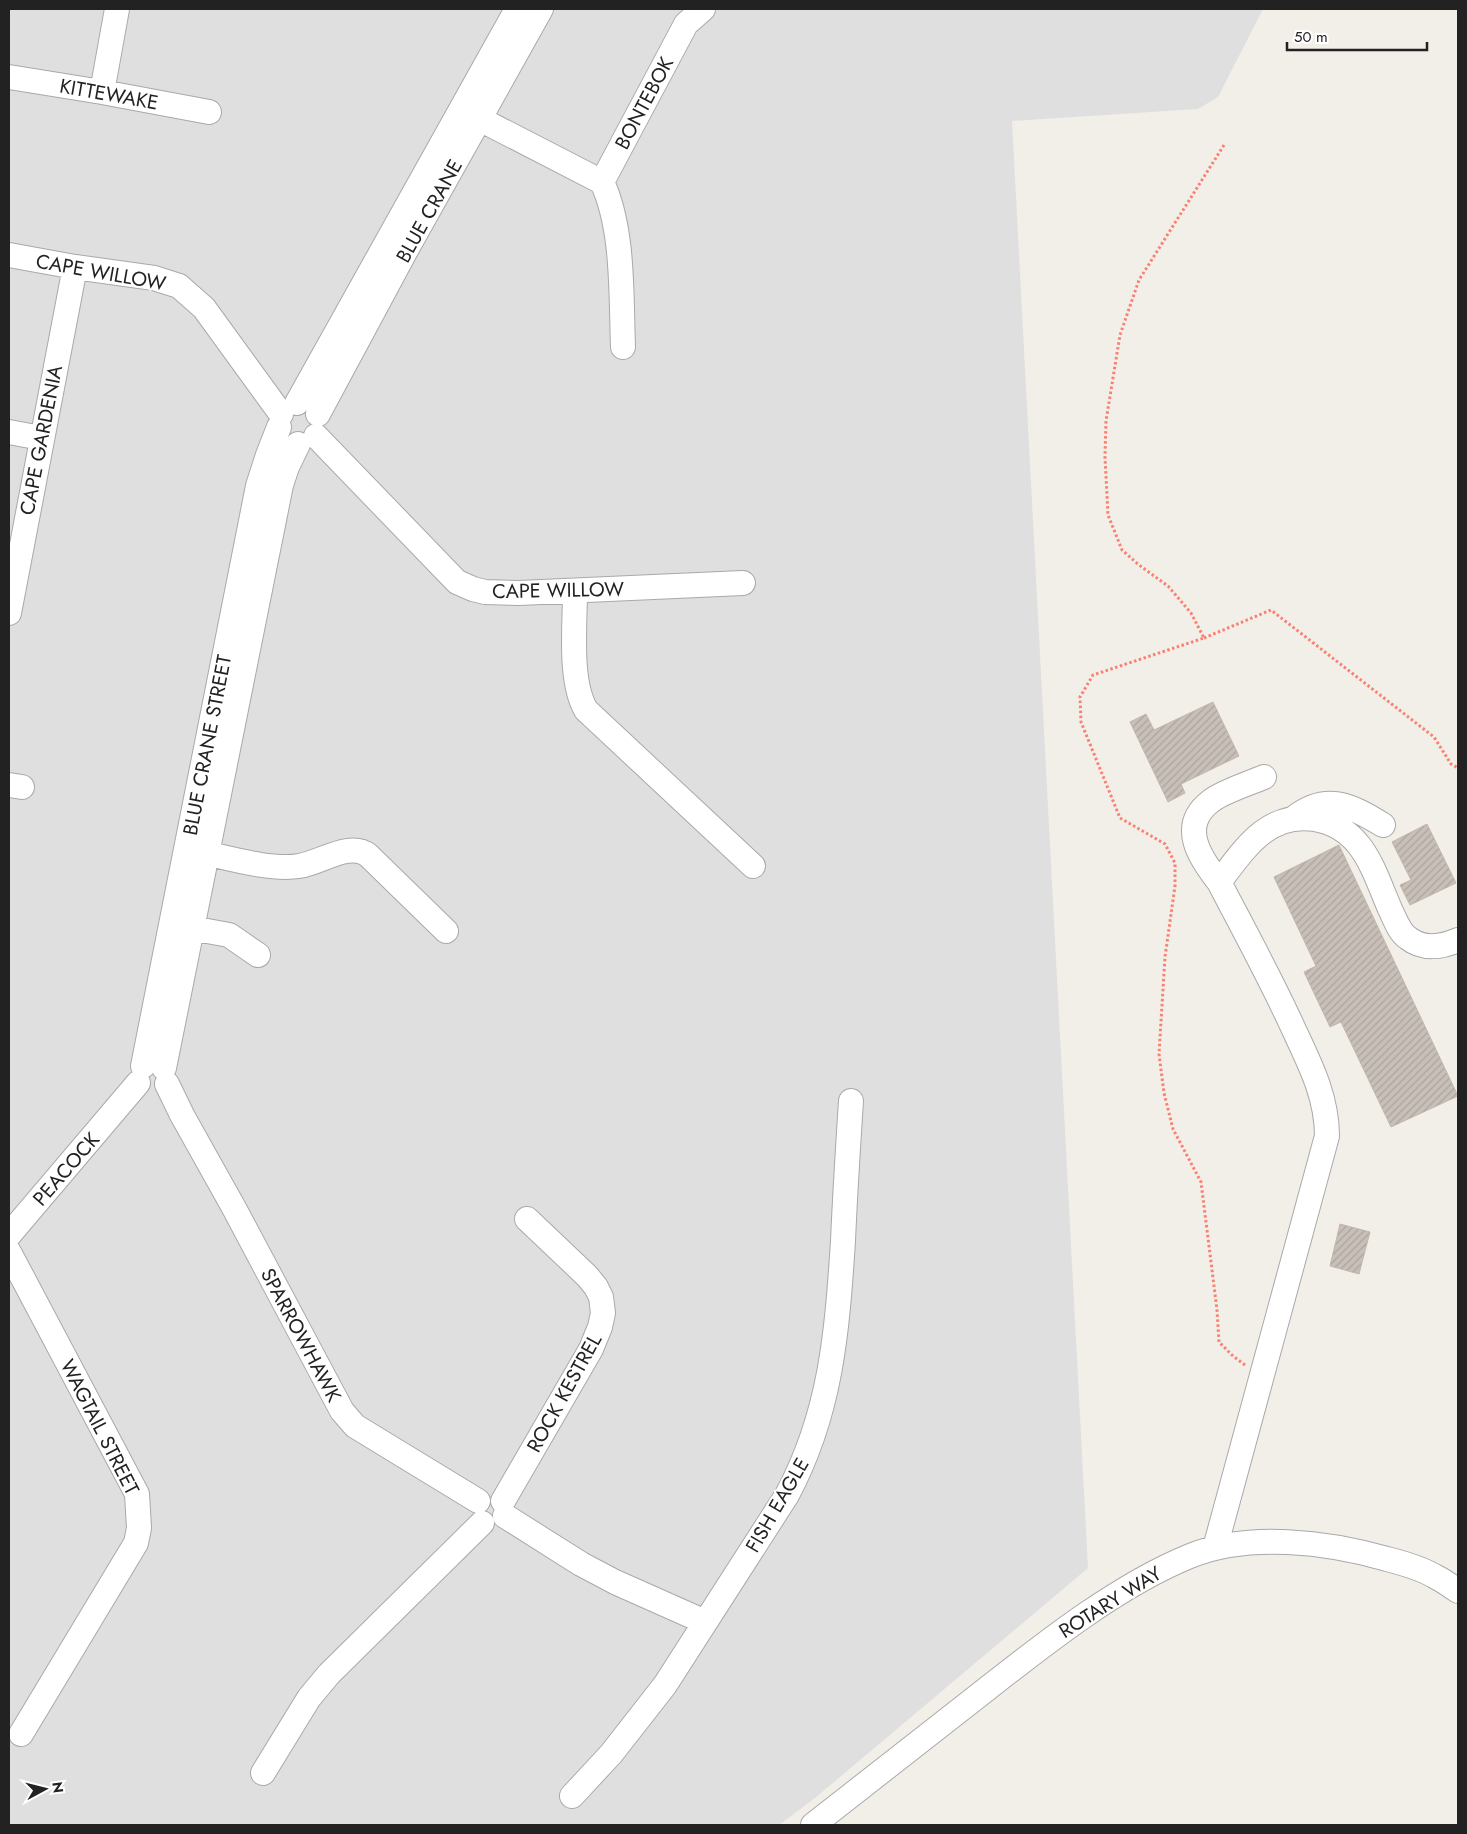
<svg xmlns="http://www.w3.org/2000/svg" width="1467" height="1834" viewBox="0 0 1467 1834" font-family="Jost,sans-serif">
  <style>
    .residential { fill: #e0dfdf }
    .building { fill: url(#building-hatch); stroke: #c4b6ab }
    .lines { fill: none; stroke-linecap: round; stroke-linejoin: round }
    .minor-casing { stroke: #a9a9a9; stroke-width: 26 }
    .path { stroke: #fa8072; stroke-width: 3; stroke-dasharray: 2.5 2.5; stroke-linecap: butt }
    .minor { stroke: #fff; stroke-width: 24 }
    .labels { text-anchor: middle; stroke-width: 4; stroke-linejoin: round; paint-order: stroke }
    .street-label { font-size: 20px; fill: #222; stroke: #fff }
  </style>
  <defs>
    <pattern id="building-hatch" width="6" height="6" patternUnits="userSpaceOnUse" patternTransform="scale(1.25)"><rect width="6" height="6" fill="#c7bfb8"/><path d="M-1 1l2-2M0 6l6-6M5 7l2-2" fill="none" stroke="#aba49e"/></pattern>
  </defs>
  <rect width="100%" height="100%" fill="#f2efe9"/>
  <path class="residential" d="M9,9H1263L1218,97L1198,109L1012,121L1088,1568L815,1798L779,1825H9Z"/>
  <path class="building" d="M1213,702L1239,756L1181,784L1185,793L1168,802L1130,722L1146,714L1154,730Z
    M1427,824L1456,883L1410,905L1400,885L1411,880L1392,842Z
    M1339,845L1458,1096L1391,1127L1341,1022L1330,1027L1304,972L1316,966L1274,877Z
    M1340,1224L1370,1232L1359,1274L1330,1266Z"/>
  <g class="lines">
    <defs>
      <path id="minor" d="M9,77L102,92L209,112
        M102,92L117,9
        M466,112L602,182C624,229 621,296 623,347
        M602,182L686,24L703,9
        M9,255L75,267L154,278L179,286L204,308L281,414
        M297,403L517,9
        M318,414L405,252L541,9
        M9,432L41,438
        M316,436L457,582L473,589L485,592L519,593L743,583
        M575,591C575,626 569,681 586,710L753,866
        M9,613L75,267
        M9,785L22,787
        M1294,818C1327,792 1352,806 1383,825
        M192,850C223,856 268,871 299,866C320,863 350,841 368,855L446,931
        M1219,882C1200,858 1178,826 1211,801C1222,792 1250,783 1264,777
        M191,928L229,935L258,955
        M143,1066L258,486L268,455L279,427
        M164,1068L281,485L287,467L298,444
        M167,1084L182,1115L234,1208L342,1411L355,1426L478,1501
        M9,1235L138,1083
        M9,1252L137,1494L139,1528L136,1543L21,1734
        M503,1501L591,1349L600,1327L603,1313L601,1297L596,1287L587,1276L527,1219
        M505,1516L581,1564L615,1582L705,1622
        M1215,1548L1327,1136C1327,1098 1311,1066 1295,1032C1272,981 1245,932 1219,882C1244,850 1267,812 1314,819C1363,827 1373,870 1390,909C1395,919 1399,932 1408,938C1423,950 1442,947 1458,940
        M263,1773L309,1698L329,1674L482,1523
        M572,1796L611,1754L665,1685L787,1495C831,1413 837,1333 843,1241C845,1194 848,1147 851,1101
        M813,1825C872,1779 930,1733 988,1688C1048,1641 1119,1585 1190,1556C1248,1532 1328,1542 1387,1559C1403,1563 1421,1568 1436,1577C1444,1581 1451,1586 1458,1591"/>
    </defs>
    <use href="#minor" class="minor-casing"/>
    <path class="path" d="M1224,145L1139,280L1120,335L1106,421L1105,457L1108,515L1122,550L1139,565L1168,586L1191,613L1204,638L1093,675L1080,697L1081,722L1120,818L1165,844L1175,863V886L1165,957L1159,1054L1164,1093L1173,1129L1201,1182L1217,1310L1219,1342L1233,1356L1245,1365
      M1204,638L1271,610L1434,737L1451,764L1458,768"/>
    <use href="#minor" class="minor"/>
  </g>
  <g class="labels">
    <g class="street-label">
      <text transform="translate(109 94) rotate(10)" y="7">KITTEWAKE</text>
      <text transform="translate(644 103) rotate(-62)" y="7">BONTEBOK</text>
      <text transform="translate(429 211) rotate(-61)" y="7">BLUE CRANE</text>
      <text transform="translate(101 272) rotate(10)" y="7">CAPE WILLOW</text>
      <text transform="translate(41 440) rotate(-79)" y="7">CAPE GARDENIA</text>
      <text transform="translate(558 590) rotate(-1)" y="7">CAPE WILLOW</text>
      <text transform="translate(207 745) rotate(-79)" y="7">BLUE CRANE STREET</text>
      <text transform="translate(66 1169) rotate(-49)" y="7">PEACOCK</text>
      <text transform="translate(301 1335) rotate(62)" y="7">SPARROWHAWK</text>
      <text transform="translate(564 1393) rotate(-61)" y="7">ROCK KESTREL</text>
      <text transform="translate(100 1427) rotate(63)" y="7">WAGTAIL STREET</text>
      <text transform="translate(777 1505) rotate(-60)" y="7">FISH EAGLE</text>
      <text transform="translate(1110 1602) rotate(-32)" y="7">ROTARY WAY</text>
    </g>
  </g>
  <rect width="1467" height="1834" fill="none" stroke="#222222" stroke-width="20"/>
  <g transform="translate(45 1789) rotate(83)" stroke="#ffffff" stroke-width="4" paint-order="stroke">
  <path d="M0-4L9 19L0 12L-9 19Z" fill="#222222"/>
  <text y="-8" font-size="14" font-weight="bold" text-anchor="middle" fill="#222222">N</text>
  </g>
  <path d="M1287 42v8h140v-8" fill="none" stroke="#222222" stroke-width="2.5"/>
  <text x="1294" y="42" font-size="15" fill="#222222" stroke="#ffffff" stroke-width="4" paint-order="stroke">50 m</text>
</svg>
